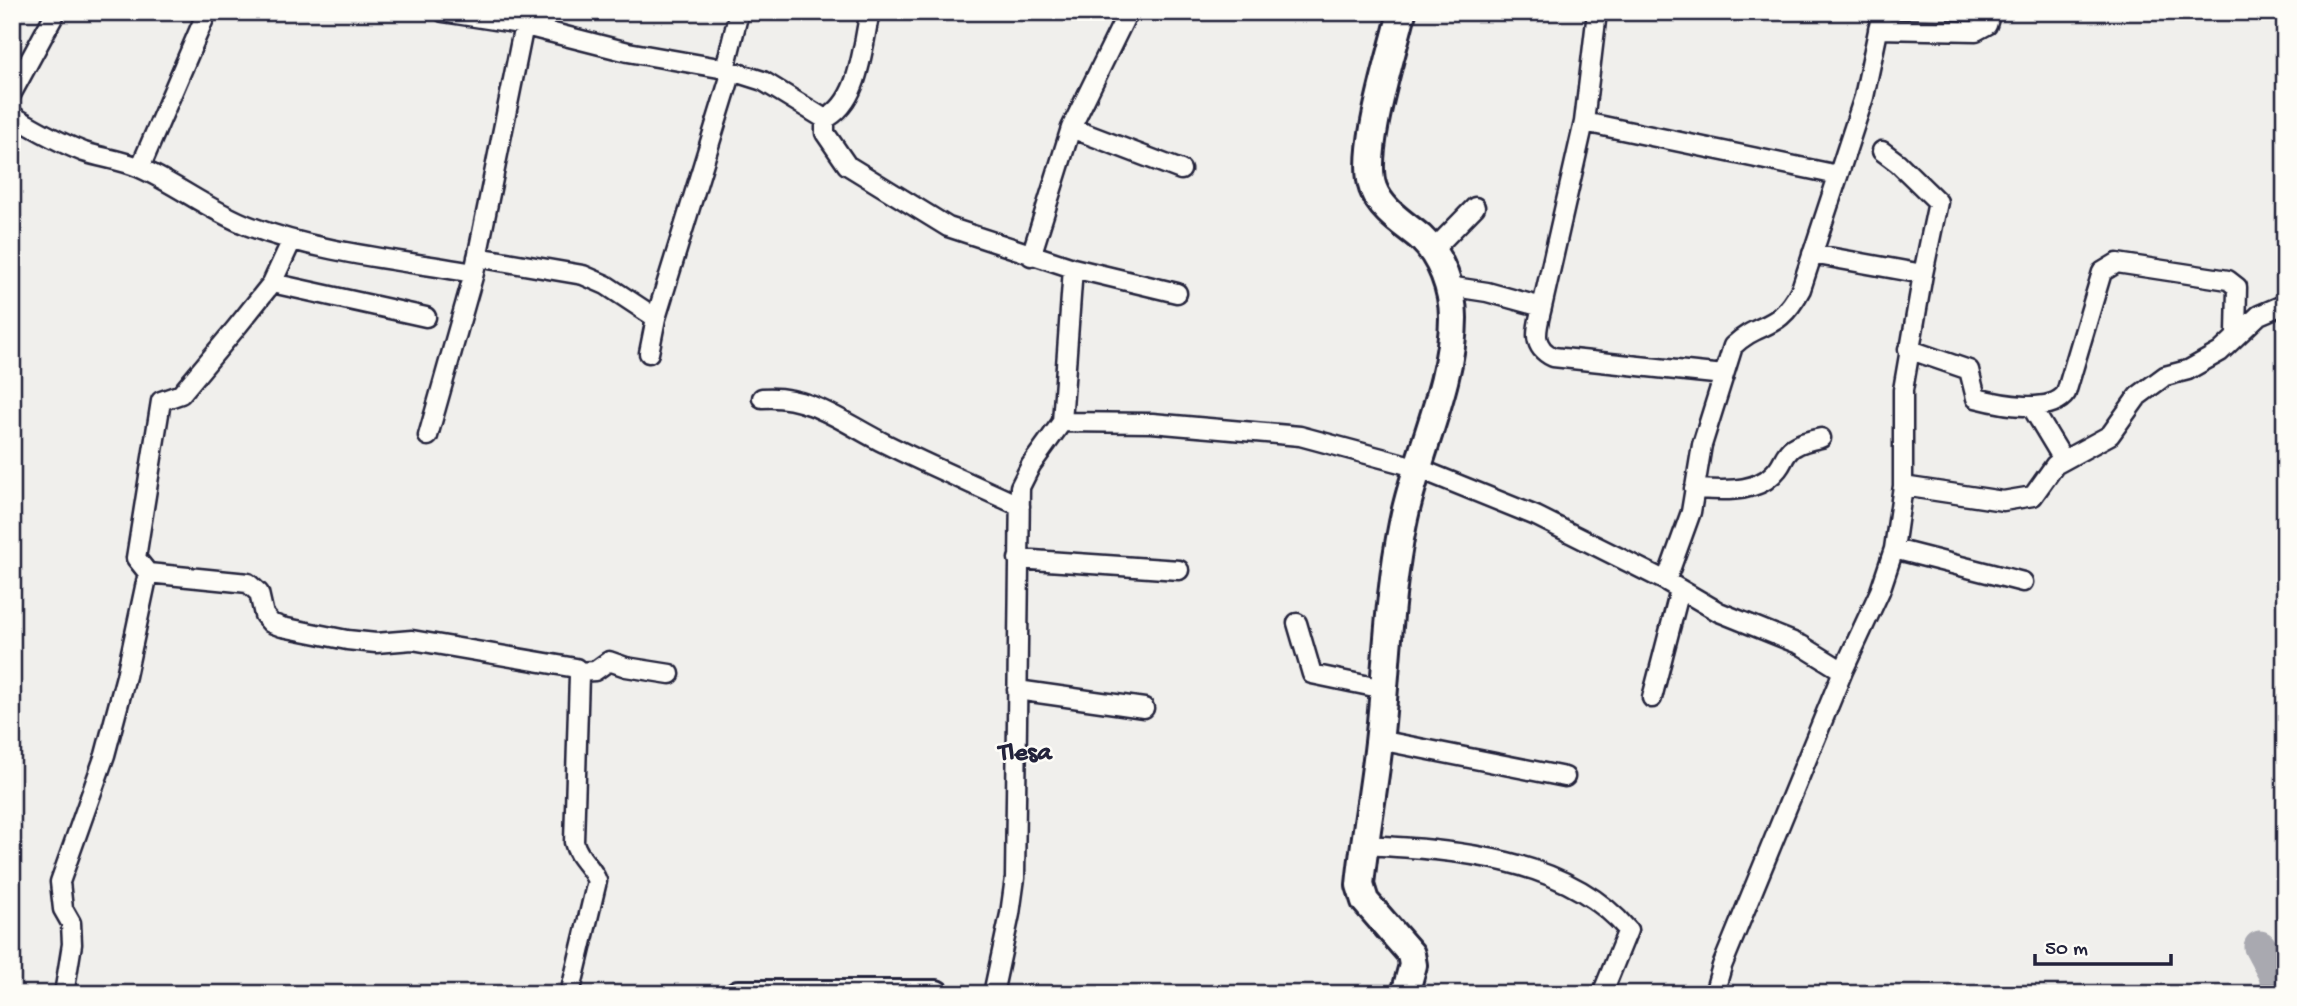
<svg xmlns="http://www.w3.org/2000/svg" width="2297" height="1006" viewBox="0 0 2297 1006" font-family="'Gochi Hand',sans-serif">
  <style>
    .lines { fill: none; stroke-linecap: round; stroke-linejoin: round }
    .river { stroke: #a9a9b0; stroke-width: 33 }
    .street-casing { stroke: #22223b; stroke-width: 23 }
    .secondary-casing { stroke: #22223b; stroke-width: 32 }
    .street { stroke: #fdfcf7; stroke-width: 18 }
    .secondary { stroke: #fdfcf7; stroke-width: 26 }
    .labels { text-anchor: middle; stroke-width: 5; stroke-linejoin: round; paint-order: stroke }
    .quarter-label { font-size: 26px; font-weight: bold; fill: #22223b; stroke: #fdfcf7 }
  </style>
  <rect width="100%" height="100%" fill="#f0efec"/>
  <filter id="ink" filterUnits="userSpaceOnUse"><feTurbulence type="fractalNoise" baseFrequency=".0143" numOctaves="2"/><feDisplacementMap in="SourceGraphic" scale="14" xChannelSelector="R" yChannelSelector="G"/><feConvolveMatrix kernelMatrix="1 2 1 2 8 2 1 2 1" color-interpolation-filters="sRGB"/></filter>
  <g filter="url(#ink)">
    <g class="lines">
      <path class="river" d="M2260,947L2275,975L2278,994"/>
      <defs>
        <path id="street" d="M443,12L514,23L628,52L725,69L763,81L825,119
          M870,12C862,47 860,102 825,119V133L847,165L948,227L1073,268L1062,422L1152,423L1300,436L1415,467L1536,516L1666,581L1719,612L1801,645L1843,671L1880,591L1894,549L1903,486V390L1923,274L1812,254
          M1878,29L1976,31L1987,25L1991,12
          M725,69L739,12
          M12,93L56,12
          M12,115C35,129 58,142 84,152C102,158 122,160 140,168C178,185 210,211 249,226C320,253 399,260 474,273
          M1584,122L1838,175
          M1071,128L1181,170
          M1882,151L1898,163L1938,202L1923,274
          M140,168L207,12
          M1433,250L1475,207
          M1031,256L1071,128L1128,12
          M477,257L583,275L606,285L656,318L649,353
          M1073,268L1177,293
          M272,283L426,317
          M1448,286L1487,292L1542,307L1584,122L1597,12
          M1542,307C1537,328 1530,346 1553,357L1724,375
          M656,318L732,71
          M1908,349L1969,370L1976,398C1999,404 2051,415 2066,393L2102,272L2117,263L2228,280L2237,287L2236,335
          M762,398C810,394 845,424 886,444C930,466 975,485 1020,506
          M2031,406L2063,459
          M428,436L474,273L524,25
          M1903,486L2003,501L2033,496L2055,465L2110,435L2138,396L2165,376L2188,370L2220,352L2259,315L2285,304
          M1694,489C1717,490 1746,493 1766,480C1794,460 1773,447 1821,438
          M1894,549L2023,582
          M1018,559L1179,570
          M148,573L248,583L259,593L264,615L271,623L282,627L347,640L376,643L412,640L576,668L579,675L574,842C578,859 591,865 597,881L570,994
          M1666,581L1691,512L1702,445L1733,346C1761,319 1777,334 1801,289L1864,97L1882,12
          M1297,623L1312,674L1384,689
          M578,672L595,671L609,661L626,667L670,674
          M1017,690L1144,708
          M1652,698L1680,590
          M1379,740L1565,777
          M1366,845C1454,850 1566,857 1628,930L1602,994
          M64,994L72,944L71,923L63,909L60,882L105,755L126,676L148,573L136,558L161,401L181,394L236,328L272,283L292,240
          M993,994L1010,914L1015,878L1020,487L1031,465L1062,422
          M1714,994L1722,966L1843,671"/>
        <path id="secondary" d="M1402,12C1393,52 1360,152 1373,188C1381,210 1403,223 1420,237C1441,256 1453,290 1453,318C1453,384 1416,456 1403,523C1389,591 1387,663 1380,733C1375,784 1365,834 1360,885L1365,901L1411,954L1413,965L1405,994
          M738,994H936"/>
      </defs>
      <use href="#street" class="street-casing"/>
      <use href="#secondary" class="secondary-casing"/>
      <use href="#street" class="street"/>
      <use href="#secondary" class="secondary"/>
    </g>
  </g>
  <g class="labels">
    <g class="quarter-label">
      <text x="1025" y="759">Tlesa</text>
    </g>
  </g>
  <rect width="2297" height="1006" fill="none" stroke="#fdfcf7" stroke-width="42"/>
  <rect x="21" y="21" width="2255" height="964" fill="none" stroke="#22223b" stroke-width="2.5" filter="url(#ink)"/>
  <path d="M2035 954v10h136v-10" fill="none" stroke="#22223b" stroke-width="3.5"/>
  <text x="2045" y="954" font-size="21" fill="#22223b" stroke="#fdfcf7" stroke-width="5" paint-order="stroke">50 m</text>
</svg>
